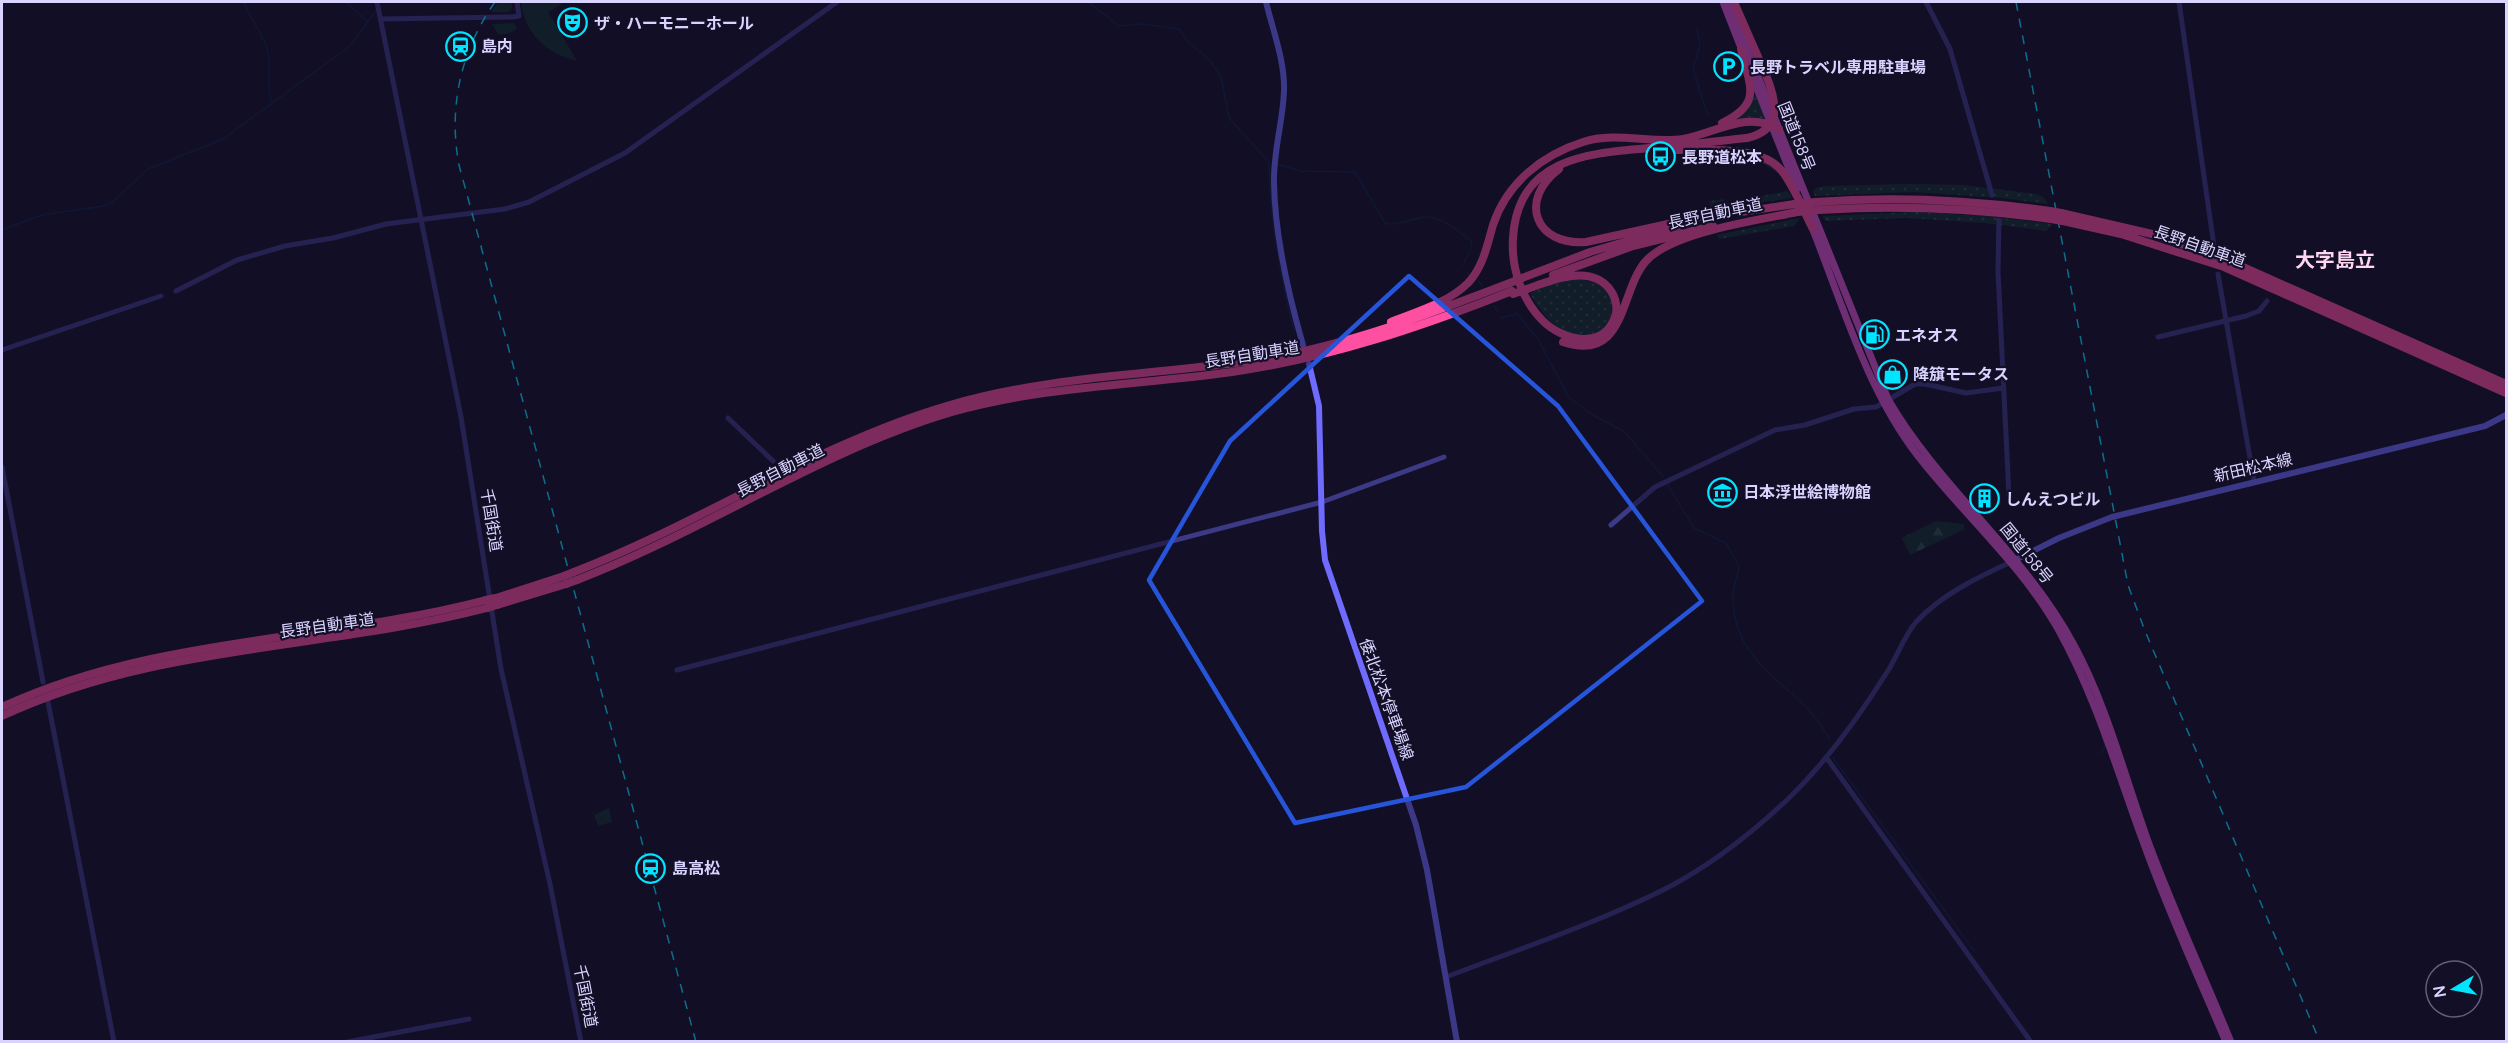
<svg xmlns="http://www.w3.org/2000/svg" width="2508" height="1043" viewBox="0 0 2508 1043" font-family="Manrope,'Noto Sans JP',sans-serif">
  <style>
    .grass { fill: url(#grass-dots) }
    .forest { fill: url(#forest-firs) }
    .park { fill: #12302f }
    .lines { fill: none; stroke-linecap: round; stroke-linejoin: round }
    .stream { stroke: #0c2248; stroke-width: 1.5 }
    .tertiary { stroke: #3d3a85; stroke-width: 5 }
    .secondary { stroke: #6f6bff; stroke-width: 6 }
    .trunk { stroke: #e055d1; stroke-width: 7 }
    .motorway { stroke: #ff4fa3; stroke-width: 8 }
    .rail { stroke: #00e5ff; stroke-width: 1.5; stroke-dasharray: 9 8; stroke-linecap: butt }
    .motorway-bridge { stroke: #ff4fa3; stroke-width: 8 }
    .marked { fill: none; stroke: #2655da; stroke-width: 4.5; stroke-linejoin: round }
    .labels { text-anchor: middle; stroke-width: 4.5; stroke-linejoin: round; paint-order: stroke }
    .poi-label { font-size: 16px; font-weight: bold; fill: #d9d4ff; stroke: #130f26; text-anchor: start }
    .street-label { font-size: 16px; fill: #d9d4ff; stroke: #130f26 }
    .quarter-label { font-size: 20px; font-weight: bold; fill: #ffd6f0; stroke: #130f26 }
  </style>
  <defs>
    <pattern id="grass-dots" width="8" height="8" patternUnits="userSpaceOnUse" patternTransform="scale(1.5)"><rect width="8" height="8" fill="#12302f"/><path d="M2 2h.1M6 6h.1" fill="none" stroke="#344d4e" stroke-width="1.8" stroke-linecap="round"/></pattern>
    <pattern id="forest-firs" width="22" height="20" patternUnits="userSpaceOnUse" patternTransform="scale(1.5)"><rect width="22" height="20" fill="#12302f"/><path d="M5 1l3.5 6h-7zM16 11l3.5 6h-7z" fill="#344d4e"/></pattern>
  </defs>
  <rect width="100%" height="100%" fill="#130f26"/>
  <path class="grass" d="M1755,94L1767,120H1738L1737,117Z
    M1701,153C1730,152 1763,153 1782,176L1761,162H1703Z
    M1910,184L1964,185L2036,194L2043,197L2048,204L2002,198L1913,192L1815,196L1813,192L1816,188L1826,186Z
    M1788,191L1792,198L1711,209L1709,201L1724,199V203Z
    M1918,212L1985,216L2052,224L2047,231L1985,223L1906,218L1826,221L1822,216Z
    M1800,218L1794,226L1720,239L1716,235Z
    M1571,279C1602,280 1621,291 1608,324C1574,354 1549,325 1530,294L1536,289Z"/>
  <path class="forest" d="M1936,521L1963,524L1965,529L1910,555L1902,538Z"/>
  <path class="park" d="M498,2H512V8L509,12H491Z
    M521,2H565L548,12L577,61C545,53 525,33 521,2Z
    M514,23L517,28C513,32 504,36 498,34L492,24Z
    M609,808L612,822L598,826L594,815Z"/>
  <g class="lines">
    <path class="stream" d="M244,2C249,18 262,31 267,49C272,66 265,83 271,100
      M346,2L368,22
      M1088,2L1119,26L1143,24L1179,29L1188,42L1210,60L1221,77L1229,118L1269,162C1270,220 1280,275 1294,331
      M1697,29L1700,45L1693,69L1708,116
      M1277,164L1300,171L1355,172L1385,223C1399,227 1412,217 1427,217C1443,217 1460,233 1472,241L1471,246
      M2,230L42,215L104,206L111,203L148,169L223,139L350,46L376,11
      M1463,265L1470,250
      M1467,273L1469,275
      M1477,280L1483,286
      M1494,306L1497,311
      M1501,318L1517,314L1519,316L1538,339L1569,398L1593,415L1625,432L1664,478
      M1667,484L1694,528L1726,543L1739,566C1738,576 1732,588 1733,598C1734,671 1802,684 1830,740
      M2101,754L2105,747L2102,736
      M1833,758L1974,951"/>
    <path class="tertiary" d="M377,2L461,417L501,669L550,884L581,1042
      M1926,2L1950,49L1992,195
      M2179,2L2214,246
      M381,19L512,17L519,16L517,2
      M1999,220L1998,272L2009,496
      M2218,274L2254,481
      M176,291L237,260L285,246L333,238L386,224L505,209L529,202L625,153L837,2
      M2158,337L2246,316L2259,311L2267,301
      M2,350L161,296
      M728,418L773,461
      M2,467L43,682
      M1611,525L1655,487L1775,430L1805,425L1854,409L1876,407L1915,384H1925L1966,393L2003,388
      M677,670L1322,502L1444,457
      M48,702L114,1042
      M1826,757L2031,1042
      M1446,977C1519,949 1595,924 1665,889C1710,866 1752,833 1789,798C1827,761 1861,714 1889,669C1898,654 1905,635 1916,622C1941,595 1978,577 2011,562
      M347,1042L469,1019"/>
    <path class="secondary" d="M1266,2C1273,31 1285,61 1284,91C1283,122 1273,152 1274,183C1275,237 1288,293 1303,345
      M1309,364L1319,406L1322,531L1325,560L1416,825L1427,870L1457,1042
      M2011,562L2059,538L2112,517L2485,426L2506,415"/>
    <path class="trunk" d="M1723,2L1743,53
      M1728,2L1888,399C1940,489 2025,553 2074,645C2108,708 2125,778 2149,844C2174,911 2204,976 2231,1042
      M1749,69L1797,189
      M1811,225C1842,302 1866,389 1918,456C1964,515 2021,564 2058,629C2096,697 2117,771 2144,844C2168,911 2198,976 2226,1042"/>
    <path class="motorway" d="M1734,2L1766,75
      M1722,123C1764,103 1749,85 1741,49
      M1674,150C1704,150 1762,145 1782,171C1795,188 1803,210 1813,229
      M1559,169C1518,200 1535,246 1586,242L1741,208L1746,211
      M1816,202C1895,196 1972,200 2050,211
      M1819,210C1897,205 1973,208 2051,219
      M1741,212L1795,204
      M2061,213L2152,234L2225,259L2506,384
      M2063,221L2121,234L2224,267L2506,393
      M1553,275L1633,246L1713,226
      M1522,278L1590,252L1679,226
      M1527,289C1552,280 1592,263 1611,291C1616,298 1618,309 1615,317C1603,351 1562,340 1543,321C1522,300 1511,269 1513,238C1518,153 1596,153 1661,147C1690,145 1718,141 1747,138
      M1391,322C1416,312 1448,303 1468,283C1483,267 1487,246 1493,225C1507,183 1542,155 1583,142C1616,131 1650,144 1683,139C1716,133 1747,110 1779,129
      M1563,342C1627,363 1619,291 1646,261C1672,232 1759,220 1797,212
      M574,572C702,523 818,443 950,405C1052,375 1159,375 1264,359C1349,345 1429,314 1510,283
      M577,580C705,531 820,451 952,412C1043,386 1139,385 1232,372C1330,358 1421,327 1512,291
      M496,598L564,576
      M497,605L566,584
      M2,707C155,636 325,642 486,600
      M2,716C155,644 325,650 487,608"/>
    <path class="rail" d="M495,2C461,50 448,107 459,165L696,1042
      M2016,2L2128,585L2145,631L2320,1042"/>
    <path class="motorway-bridge" d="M1747,138C1783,130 1777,102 1766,75
      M1795,204L1816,202
      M2050,211L2061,213
      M1797,212L1819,210
      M2051,219L2063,221
      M1510,283L1522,278
      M1513,294L1527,289
      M564,576L574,572
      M566,584L577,580
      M486,600L496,598
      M487,608L497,605"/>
  </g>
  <path d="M0 0H2508V1043H0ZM1409,276L1558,406L1702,601L1466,787L1295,823L1149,580L1230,441Z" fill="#130f26" fill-opacity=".55" fill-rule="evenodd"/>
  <path class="marked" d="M1409,276L1558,406L1702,601L1466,787L1295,823L1149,580L1230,441Z"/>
  <defs>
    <symbol id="theatre-ring" viewBox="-11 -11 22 22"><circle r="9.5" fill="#130f26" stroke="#00e5ff" stroke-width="1.5"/><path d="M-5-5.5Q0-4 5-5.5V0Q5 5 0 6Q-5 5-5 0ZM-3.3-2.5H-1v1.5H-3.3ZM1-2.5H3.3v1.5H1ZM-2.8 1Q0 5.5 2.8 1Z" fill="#00e5ff"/></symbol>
    <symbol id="station-ring" viewBox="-11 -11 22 22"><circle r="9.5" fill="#130f26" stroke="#00e5ff" stroke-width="1.5"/><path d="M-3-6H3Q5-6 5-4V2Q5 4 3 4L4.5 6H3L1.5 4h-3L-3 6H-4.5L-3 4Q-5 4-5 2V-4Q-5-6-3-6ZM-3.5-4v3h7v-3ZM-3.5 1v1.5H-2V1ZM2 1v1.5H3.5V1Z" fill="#00e5ff"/></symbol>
    <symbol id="parking-ring" viewBox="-11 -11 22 22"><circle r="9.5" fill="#130f26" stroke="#00e5ff" stroke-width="1.5"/><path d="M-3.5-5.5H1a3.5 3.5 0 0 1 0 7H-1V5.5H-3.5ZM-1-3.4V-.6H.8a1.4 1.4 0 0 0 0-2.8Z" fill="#00e5ff"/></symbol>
    <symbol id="bus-ring" viewBox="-11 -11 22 22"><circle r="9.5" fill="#130f26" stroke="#00e5ff" stroke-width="1.5"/><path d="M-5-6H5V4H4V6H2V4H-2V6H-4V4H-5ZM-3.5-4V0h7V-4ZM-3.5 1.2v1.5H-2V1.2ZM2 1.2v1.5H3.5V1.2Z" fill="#00e5ff"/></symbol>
    <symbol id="fuel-ring" viewBox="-11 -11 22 22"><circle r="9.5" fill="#130f26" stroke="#00e5ff" stroke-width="1.5"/><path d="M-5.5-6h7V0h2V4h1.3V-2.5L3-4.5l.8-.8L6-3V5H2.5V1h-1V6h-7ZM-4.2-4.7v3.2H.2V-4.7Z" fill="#00e5ff"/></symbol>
    <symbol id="shop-ring" viewBox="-11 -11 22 22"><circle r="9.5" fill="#130f26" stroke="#00e5ff" stroke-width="1.5"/><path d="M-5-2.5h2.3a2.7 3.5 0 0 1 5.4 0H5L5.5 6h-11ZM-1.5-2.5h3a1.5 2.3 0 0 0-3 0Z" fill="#00e5ff"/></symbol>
    <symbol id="museum-ring" viewBox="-11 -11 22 22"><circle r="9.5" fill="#130f26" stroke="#00e5ff" stroke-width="1.5"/><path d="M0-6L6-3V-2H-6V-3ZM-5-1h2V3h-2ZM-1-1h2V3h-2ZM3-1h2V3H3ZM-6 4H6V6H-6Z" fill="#00e5ff"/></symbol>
    <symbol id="building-ring" viewBox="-11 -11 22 22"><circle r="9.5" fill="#130f26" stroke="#00e5ff" stroke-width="1.5"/><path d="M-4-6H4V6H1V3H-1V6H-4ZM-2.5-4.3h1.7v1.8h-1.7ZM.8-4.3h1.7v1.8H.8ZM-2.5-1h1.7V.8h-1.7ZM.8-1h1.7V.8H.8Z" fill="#00e5ff"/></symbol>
  </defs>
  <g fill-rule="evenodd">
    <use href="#theatre-ring" x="556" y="6" width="33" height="33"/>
    <use href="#station-ring" x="444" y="30" width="33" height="33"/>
    <use href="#parking-ring" x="1712" y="50" width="33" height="33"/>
    <use href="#bus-ring" x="1644" y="140" width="33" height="33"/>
    <use href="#fuel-ring" x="1858" y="318" width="33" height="33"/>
    <use href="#shop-ring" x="1876" y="358" width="33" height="33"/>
    <use href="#museum-ring" x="1706" y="476" width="33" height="33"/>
    <use href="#building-ring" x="1968" y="482" width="33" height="33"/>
    <use href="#station-ring" x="634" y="852" width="33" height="33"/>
  </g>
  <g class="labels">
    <g class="poi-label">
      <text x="594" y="29">ザ・ハーモニーホール</text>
      <text x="481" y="52">島内</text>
      <text x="1750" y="73">長野トラベル専用駐車場</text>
      <text x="1682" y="163">長野道松本</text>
      <text x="1895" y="341">エネオス</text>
      <text x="1913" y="380">降簱モータス</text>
      <text x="1743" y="498">日本浮世絵博物館</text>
      <text x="2005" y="505">しんえつビル</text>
      <text x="672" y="874">島高松</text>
    </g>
    <g class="street-label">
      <text transform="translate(1797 136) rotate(68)" y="6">国道158号</text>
      <text transform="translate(1715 213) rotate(-12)" y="6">長野自動車道</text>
      <text transform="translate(2200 246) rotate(19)" y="6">長野自動車道</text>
      <text transform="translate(1252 354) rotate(-9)" y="6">長野自動車道</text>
      <text transform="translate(2253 467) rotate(-13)" y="6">新田松本線</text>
      <text transform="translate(780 470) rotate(-27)" y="6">長野自動車道</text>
      <text transform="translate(492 520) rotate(81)" y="6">千国街道</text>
      <text transform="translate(2027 553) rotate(51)" y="6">国道158号</text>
      <text transform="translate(327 625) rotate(-8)" y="6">長野自動車道</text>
      <text transform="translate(1387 699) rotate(70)" y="6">倭北松本停車場線</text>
      <text transform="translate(586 996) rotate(79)" y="6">千国街道</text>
    </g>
    <g class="quarter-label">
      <text x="2335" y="267">大字島立</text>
    </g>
  </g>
  <rect width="2508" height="1043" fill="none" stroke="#d9d4ff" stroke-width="6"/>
  <g transform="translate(2454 989) rotate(260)"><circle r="28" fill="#130f26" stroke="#625e7d" stroke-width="1.5"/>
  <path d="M0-4.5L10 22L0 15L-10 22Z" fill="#00e5ff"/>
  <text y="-9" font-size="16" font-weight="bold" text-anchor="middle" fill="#d9d4ff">N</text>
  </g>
</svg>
